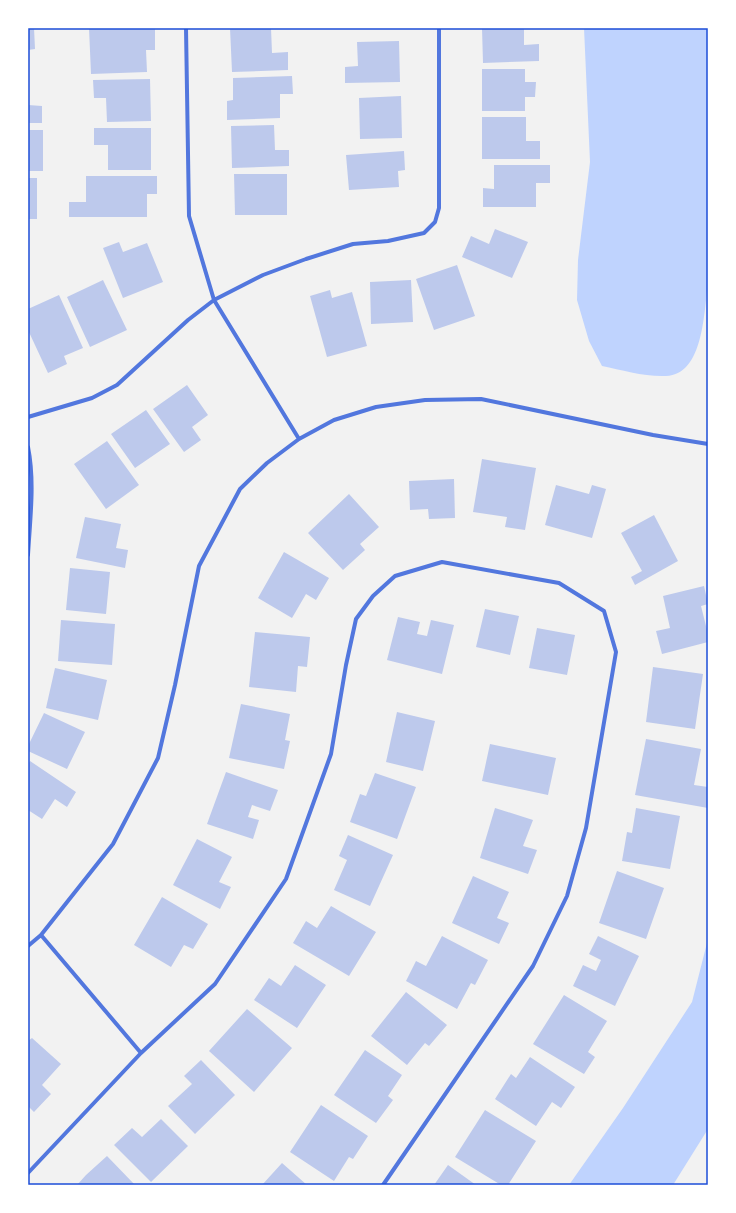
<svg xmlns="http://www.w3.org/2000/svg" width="736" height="1213" viewBox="0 0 736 1213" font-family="'Asap Condensed',sans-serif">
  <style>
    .water { fill: #bfd3fe }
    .building { fill: #bdc9ec }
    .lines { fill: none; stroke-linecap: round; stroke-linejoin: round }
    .minor { stroke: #5277de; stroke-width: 4 }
    .neatline { fill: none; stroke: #1d4ed8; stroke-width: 1.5 }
  </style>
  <rect width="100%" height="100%" fill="#f2f2f2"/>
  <path class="water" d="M584,28H708V283C704,310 704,375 666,376C645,377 622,370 602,366L589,341L577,300L578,260L590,162Z
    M708,939V1129L673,1185H569L623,1108L692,1002Z"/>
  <path class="building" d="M28,28H34L35,49L28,50Z
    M89,28H155V50H146L147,72L91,74Z
    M230,28H271L272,53L288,52V70L232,72Z
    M482,28H524V45L539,44V61L483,63Z
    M399,41L400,82L345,83V67L358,66L357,42Z
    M482,69H525V82H536L535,97H525V111H482Z
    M292,76L293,94H280V118L227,120V101L233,100V78Z
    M150,79L151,121L107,122L106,98H94L93,80Z
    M401,96L402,138L360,139L359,98Z
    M28,105L42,106V123H28Z
    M482,117H526V141H540V159H482Z
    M274,125L275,150H289V166L232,168L231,126Z
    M94,128H151V170H108V145H94Z
    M28,130H43V171H28Z
    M404,151L405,170L398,171L399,187L349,190L346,155Z
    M494,165H550V183H536V207H483V188L494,189Z
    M234,174H287V215H235Z
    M86,176H157V194H147V217H69V202H86Z
    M28,178H37V219H28Z
    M495,229L528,242L512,278L462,257L471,236L489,244Z
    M119,242L123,252L147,243L163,282L123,298L103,248Z
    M457,265L475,316L434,330L416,279Z
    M103,280L127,330L90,347L67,297Z
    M411,280L413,322L371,324L370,282Z
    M330,290L332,298L352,292L367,346L327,357L310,296Z
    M59,295L83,348L64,356L67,364L48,373L28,330V309Z
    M187,385L208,415L192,427L201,440L184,452L153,409Z
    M146,410L170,444L135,468L111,434Z
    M107,441L139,485L106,509L74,464Z
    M482,459L536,468L525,530L505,527L507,517L473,512Z
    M454,479L455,518L429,519L428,509L410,510L409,481Z
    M556,485L589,494L592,485L606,489L592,538L545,525Z
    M349,494L379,527L360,544L365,550L343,570L308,533Z
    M654,515L678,561L635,585L631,577L642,571L621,533Z
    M85,517L121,524L116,548L128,550L125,568L76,558Z
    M284,552L329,578L316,600L306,594L292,618L258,598Z
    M70,568L110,572L106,614L66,610Z
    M704,586L708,604L701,606L708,634V642L662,654L656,631L670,628L663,596Z
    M485,609L519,616L510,655L476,647Z
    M398,617L420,622L417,634L427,636L431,620L454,625L442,674L387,660Z
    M61,620L115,624L112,665L58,661Z
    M537,628L575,635L567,675L529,668Z
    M255,632L310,637L307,667L298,666L296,692L249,687Z
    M653,667L703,674L695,729L646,722Z
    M55,668L107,680L98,720L46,708Z
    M241,704L290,714L285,740L290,741L284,769L229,758Z
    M397,712L435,721L423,771L386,762Z
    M44,713L85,732L67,769L28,751V746Z
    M646,739L701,749L694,785L708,787V808L635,795Z
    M490,744L556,758L548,795L482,781Z
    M30,761L76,792L67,807L55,799L42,819L28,810V765Z
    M226,772L278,790L270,811L252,805L248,817L259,820L253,839L207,824Z
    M375,773L416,787L397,839L350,822L360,794L366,796Z
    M495,808L533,820L523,846L537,850L528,874L480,858Z
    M636,808L680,816L670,869L622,861L627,832L632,833Z
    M348,835L393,855L370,906L334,890L347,860L339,856Z
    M197,839L232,857L219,882L231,887L220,909L173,885Z
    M617,871L664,888L646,939L599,923Z
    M473,876L509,892L497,918L509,923L499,944L452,923Z
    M162,897L208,924L193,949L184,945L171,967L134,945Z
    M331,906L376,932L349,976L293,943L306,921L317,928Z
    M442,936L488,960L475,985L471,983L457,1009L406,981L416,961L426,966Z
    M598,936L639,956L615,1006L573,986L583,965L596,971L601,960L589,954Z
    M295,965L326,985L297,1028L254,1000L269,978L281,986Z
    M406,992L447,1025L429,1046L425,1043L407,1065L371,1036Z
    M564,995L607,1021L588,1052L595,1057L584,1074L533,1044Z
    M247,1009L292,1048L254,1092L209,1051Z
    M32,1038L61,1064L42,1085L51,1094L34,1112L28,1106V1041Z
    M365,1050L402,1075L388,1096L393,1100L376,1123L334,1095Z
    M530,1057L575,1087L561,1108L552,1102L536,1126L495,1099L511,1074L516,1078Z
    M201,1060L235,1095L195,1134L168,1106L192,1084L184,1076Z
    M321,1105L368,1136L353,1159L349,1157L334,1181L290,1152Z
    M485,1110L536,1141L508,1185H501L455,1157Z
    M161,1119L188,1146L151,1182L114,1145L132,1128L142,1137Z
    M107,1156L135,1185H77L86,1175Z
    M282,1163L307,1185H262Z
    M448,1165L476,1185H434Z"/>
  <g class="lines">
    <path class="minor" d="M186,28L189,216L214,300L299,439
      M28,417L92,398L117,385L188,320L214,300L263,275L306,259L353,244L388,241L424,233L435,222L439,208V28
      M28,447C35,482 30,519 28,555
      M41,935L141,1053
      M28,946L41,935L113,844L158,758L175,685L199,566L240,489L267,463L299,439L334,420L376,407L425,400L481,399L653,435L708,444
      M28,1173L141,1053L215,984L286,879L331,754L346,665L356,619L373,596L395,576L442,562L559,583L604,611L616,652L586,828L567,896L533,966L383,1185"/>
  </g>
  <rect width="736" height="1213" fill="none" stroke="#ffffff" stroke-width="58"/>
  <rect x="29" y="29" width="678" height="1155" class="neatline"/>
</svg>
